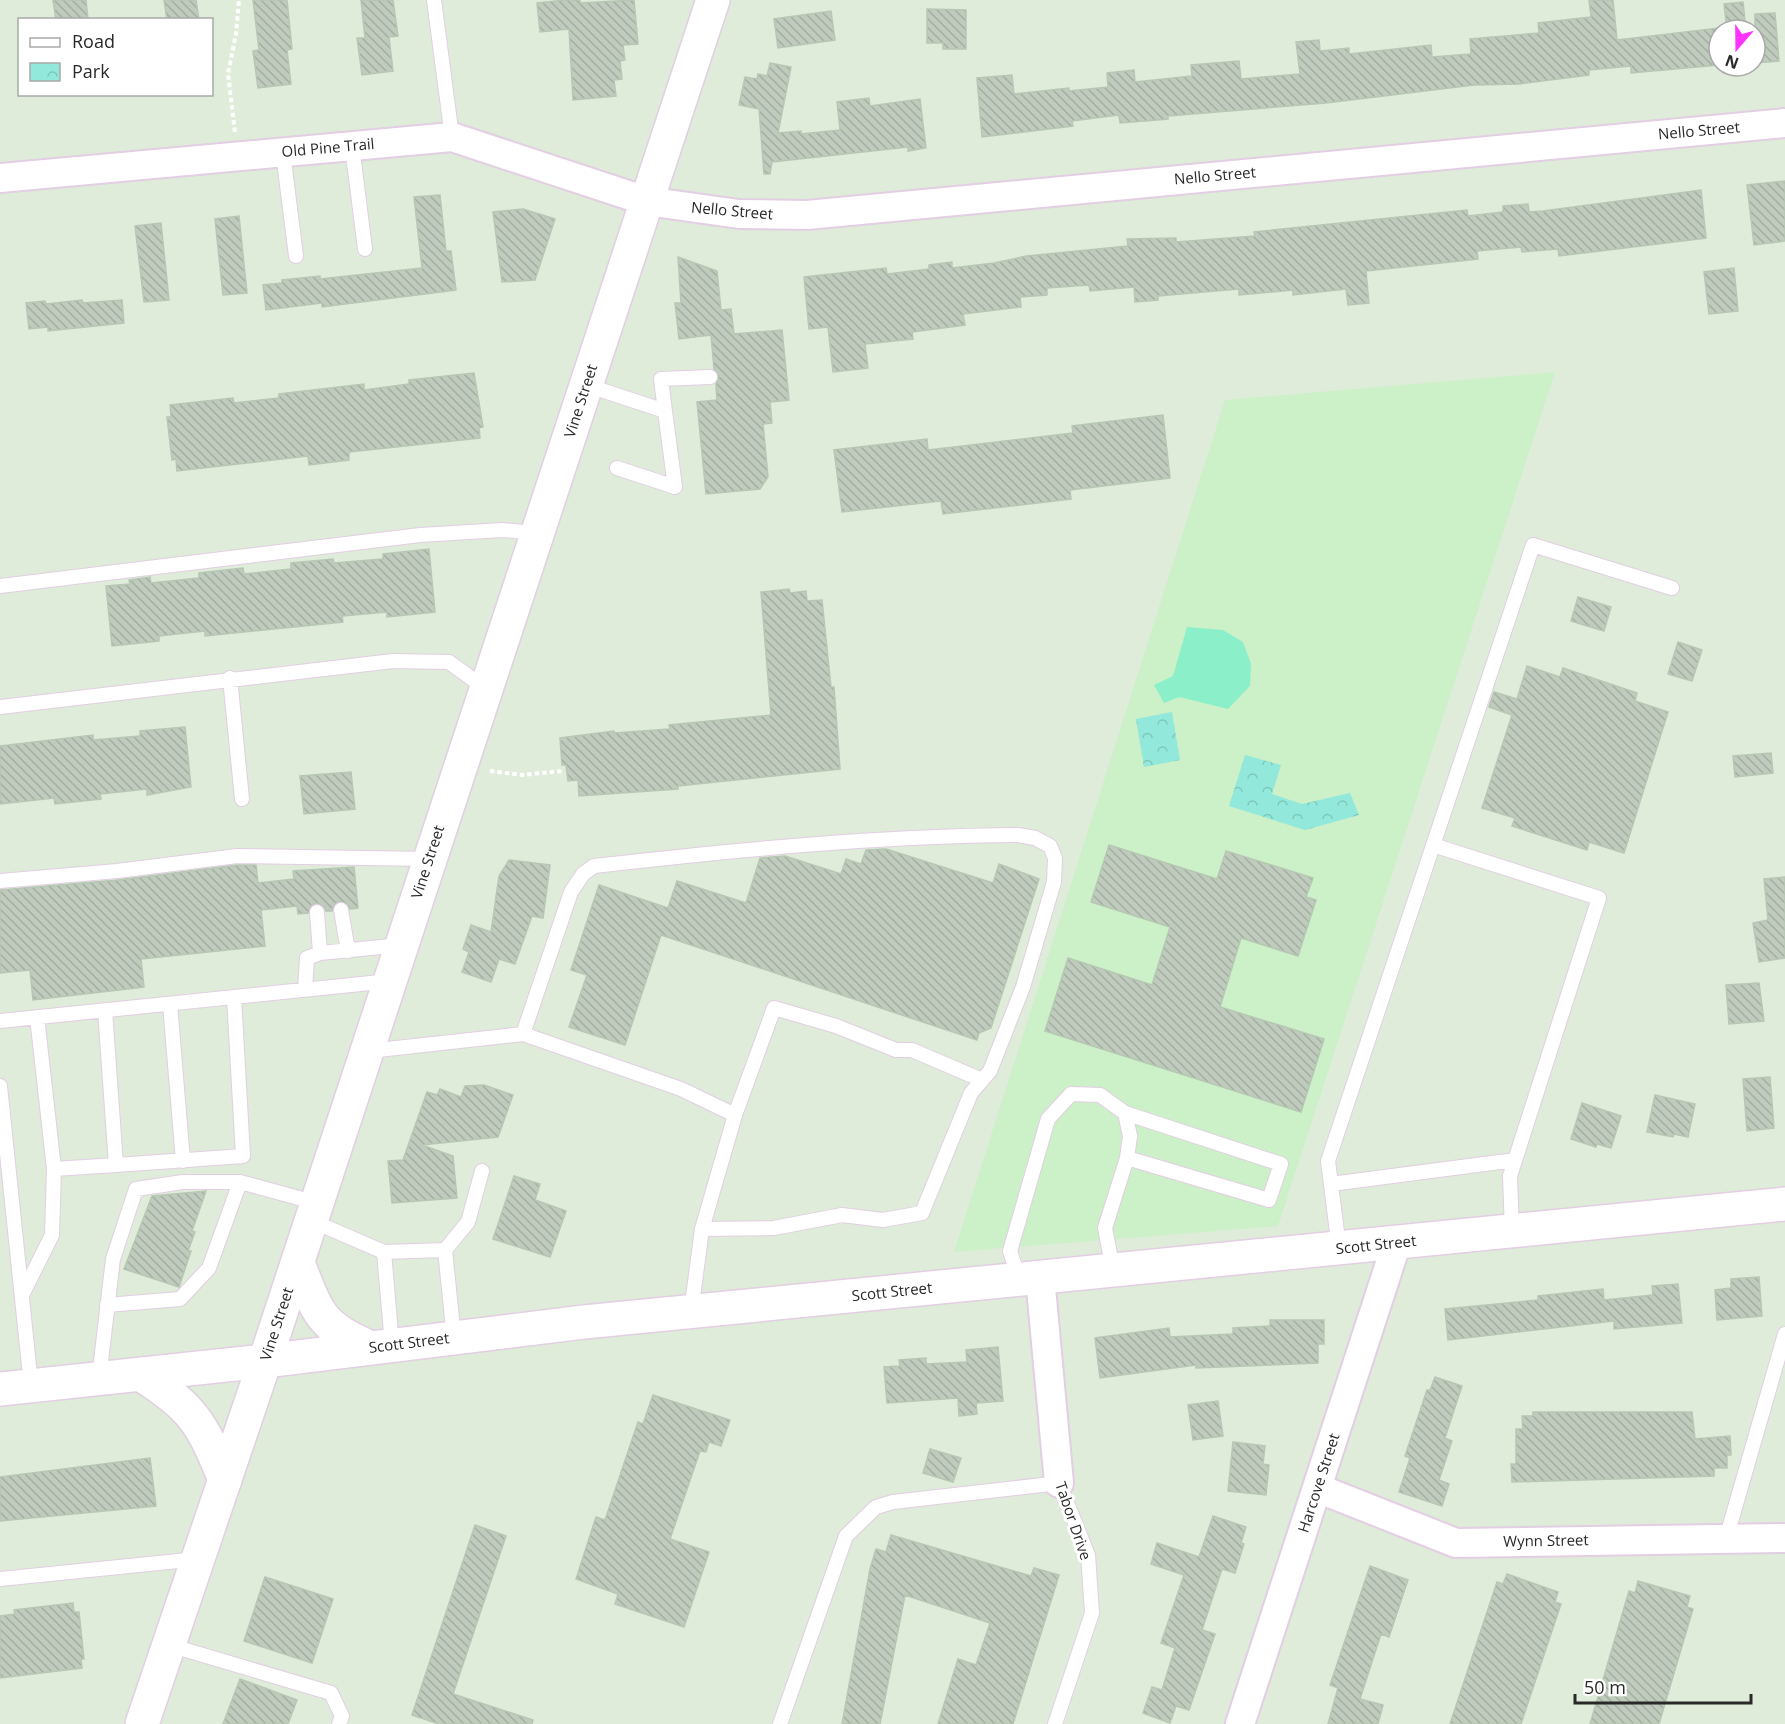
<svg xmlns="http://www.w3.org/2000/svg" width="1785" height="1724" viewBox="0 0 1785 1724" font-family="'Open Sans',sans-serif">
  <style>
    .education { fill: #ccf0c7 }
    .park { fill: url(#park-crowns) }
    .pitch { fill: #8bf0c9 }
    .building { fill: url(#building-back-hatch); stroke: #b6c8b3; stroke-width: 1.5 }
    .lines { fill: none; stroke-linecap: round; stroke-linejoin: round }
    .service-casing { stroke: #e3cee3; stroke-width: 16 }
    .minor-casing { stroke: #e3cee3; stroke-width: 32 }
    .tertiary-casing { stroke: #e3cee3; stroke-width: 36 }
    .secondary-casing { stroke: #e3cee3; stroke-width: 36 }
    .path { stroke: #fff; stroke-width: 4; stroke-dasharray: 4.5 3; stroke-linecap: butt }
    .service { stroke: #fff; stroke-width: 14 }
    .minor { stroke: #fff; stroke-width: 28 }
    .tertiary { stroke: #fff; stroke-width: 33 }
    .secondary { stroke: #fff; stroke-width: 33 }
    .labels { text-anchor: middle; stroke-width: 6; stroke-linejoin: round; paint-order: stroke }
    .street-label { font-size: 15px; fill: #292929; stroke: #fff }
  </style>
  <defs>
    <pattern id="park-crowns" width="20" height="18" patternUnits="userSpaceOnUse" patternTransform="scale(1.5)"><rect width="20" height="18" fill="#91e8db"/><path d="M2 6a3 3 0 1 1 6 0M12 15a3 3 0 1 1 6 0" fill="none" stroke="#7dc7bc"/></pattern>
    <pattern id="building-back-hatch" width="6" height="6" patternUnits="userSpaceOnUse" patternTransform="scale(1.5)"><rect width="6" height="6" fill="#bfcbbc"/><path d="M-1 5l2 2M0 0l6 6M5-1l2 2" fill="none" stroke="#a4aea2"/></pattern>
  </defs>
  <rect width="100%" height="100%" fill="#deecd9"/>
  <path class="education" d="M1555,372L1278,1226L954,1252L1225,400Z"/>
  <path class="park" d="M1172,712L1180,760L1144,767L1136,719Z
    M1245,755L1281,765L1272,794L1302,804L1350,793L1359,815L1305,830L1229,806Z"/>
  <path class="pitch" d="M1187,627L1223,630L1243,642L1251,664L1250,686L1228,709L1179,697L1164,703L1154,685L1173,676Z"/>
  <path class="building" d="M53,0H86L88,20H56Z
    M164,0H196L199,20H167Z
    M253,0H287L292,49L287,50L291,84L258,88L253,51L259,50Z
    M361,0H393L398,36L389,37L393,71L362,75L357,38H365Z
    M566,0H580V3L634,0L638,44L623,45L625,60L620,61L622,79L614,80L616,96L573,100L569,29L540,32L537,3Z
    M1589,0H1613L1617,40L1719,28V65L1631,73V66L1589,70V75L1519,84L1474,85L1326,103L1168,116V119L1145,121L1120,123L1119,115L1072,121L1073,126L982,137L977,78L1012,75L1014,94L1069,88V91L1108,87L1107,73L1134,70L1135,82L1192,76L1191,65L1239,61L1241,79L1300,74L1296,42L1319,40L1320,51L1349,48V54L1431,45L1432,57L1471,54L1470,39L1539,33L1538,23L1591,17Z
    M1743,2L1746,30H1727L1724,4Z
    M927,9L966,10V49H943V43H927Z
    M831,11L835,40L778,48L774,19Z
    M1775,13L1779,61L1755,63V14Z
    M770,63L791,67L778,133L801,131V134L840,130L837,102L869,98L870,106L920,99L926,148L908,151V147L772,162L770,174H764L759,109L739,105L745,77L757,79L758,74L767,76Z
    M1785,181V241L1754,245L1747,185Z
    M1701,190L1706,238L1559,256L1558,249L1522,252L1521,247L1477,251L1478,259L1366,271L1369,303L1348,305L1346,289L1293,295V290L1239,295V289L1158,296V300L1135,302L1134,287L1090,291L1089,285L1047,288V295L1020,297L1021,307L963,314L965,325L912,332L913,339L865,344L868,368L833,372L828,327L809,329L804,277L886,268L887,274L929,269V265L952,262V268L994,263L1027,256L1128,246L1127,239L1176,238V242L1255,236L1254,232L1467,210L1468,216L1503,212V206L1528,204L1529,212L1543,211Z
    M440,195L446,251H451L456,290L322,307V303L266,310L263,285L282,283V280L320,276V279L422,268L414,197Z
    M523,209L555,219L535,280L502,282L493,212Z
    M239,216L247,293L223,295L215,219Z
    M161,223L169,300L144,302L135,226Z
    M678,257L717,271L721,310L731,309L734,334L782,330L789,400L770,402L772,423L763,424L768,477L760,489L706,494L697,402L717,400L716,384L719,376L714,369L711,335L679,339L675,303H681Z
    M1734,268L1738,311L1709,314L1704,272Z
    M82,300L83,303L122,300L124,323L48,331V327L29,329L26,303L45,301L46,304Z
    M474,373L483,427L479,428L480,438L349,452V460L309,465L308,456L177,471L176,459L172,460L167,417H171L170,405L233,398L234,403L279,398V394L364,384V390L409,384V380Z
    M1163,415L1170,478L1070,490L1071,499L943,514L941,501L842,512L834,450L927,439L928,450L1073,433L1072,426Z
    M429,549L435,612L387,617V612L342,616L343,622L205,636V631L159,636V641L112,646L106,586L130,584L129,580L150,577L151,583L199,578V573L243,568L244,574L291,569V563L333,559L334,563L383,559V554Z
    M789,589L790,593L806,591L807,601L822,600L831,687H834L840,769L678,786V789L579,796L578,780L568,781L566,765H562L560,738L614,731V733L670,729L669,725L771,715L761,592Z
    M1578,597L1611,607L1604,631L1571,621Z
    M1678,642L1702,650L1692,681L1668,674Z
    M1527,666L1560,677L1563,668L1637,693L1635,701L1668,712L1624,853L1589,842L1587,850L1512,826L1515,818L1482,808L1512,715L1489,707L1494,692L1517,699Z
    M185,727L191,787L147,795V789L100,794L101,799L55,804L54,798L0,804V746L93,735V740L140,736V731Z
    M1771,753L1773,773L1735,777L1733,756Z
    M351,772L355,809L304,814L300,776Z
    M1109,845L1217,879L1226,851L1313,878L1306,897L1316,900L1298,956L1241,938L1220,1007L1324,1039L1301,1112L1045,1031L1068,958L1152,985L1170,927L1091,902Z
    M886,849L993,883L999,864L1039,879L991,1028L979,1033L977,1040L661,935L625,1045L569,1027L587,975L571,970L599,885L668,908L677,881L746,903L760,858L785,856L841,874L846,859L861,864L866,850Z
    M509,860L550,865L543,918L532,916L515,964L499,959L491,982L462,972L469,952L463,949L471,925L491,932L499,876Z
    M237,865H256L258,883L294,879L293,871L354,867L358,908L350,909L347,904L340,901L335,904L332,911H326L324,907L317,903L312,905L308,913L298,914L297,906L261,910L265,946L141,959L144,987L33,1000L30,970L0,973V890L118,880Z
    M1785,877V958L1759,962L1753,923L1768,920L1764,879Z
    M1759,983L1764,1021L1729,1024L1726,985Z
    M1770,1077L1774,1128L1747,1131L1743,1079Z
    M484,1085L513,1095L498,1137L422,1145L453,1156L457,1198L392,1203L388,1161L403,1160L427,1092L437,1095L440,1089L461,1097L465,1086Z
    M1655,1095L1695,1104L1688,1137L1674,1134L1673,1137L1647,1132Z
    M1582,1103L1621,1116L1611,1148L1597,1144L1596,1147L1571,1139Z
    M514,1176L540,1184L535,1200L566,1211L550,1257L493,1239Z
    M206,1191L192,1231L195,1232L188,1251H191L179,1287L124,1269L152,1196Z
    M1759,1277L1762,1316L1717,1320L1715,1290L1731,1288V1279Z
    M1678,1284L1682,1323L1614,1329V1321L1448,1340L1445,1309L1538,1300V1296L1603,1289L1604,1300L1653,1295L1652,1286Z
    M1270,1320H1324V1344H1318V1363L1196,1368V1365L1100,1378L1095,1338L1169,1328L1170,1337L1233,1334V1328L1270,1326Z
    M998,1347L1003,1401L976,1403L977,1414L959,1416L958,1398L887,1403L884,1367L900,1366L899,1360L926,1358V1364L967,1362L966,1350Z
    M1435,1377L1462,1386L1445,1438L1452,1441L1439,1480L1449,1484L1442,1506L1399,1492L1410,1458L1405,1456L1427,1390H1430Z
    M653,1395L730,1420L721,1446L709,1442L706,1452L700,1451L670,1539L709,1552L684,1627L615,1604L618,1594L576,1579L596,1517L605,1520L638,1422L643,1424Z
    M1218,1401L1223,1436L1193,1440L1188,1405Z
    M1533,1412H1692L1695,1439L1730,1436L1731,1455H1727V1468H1714V1476L1512,1482L1511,1464H1516V1429H1523L1522,1416H1533Z
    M1233,1442L1265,1446L1263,1464L1269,1465L1266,1495L1228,1491Z
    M930,1449L961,1458L953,1482L923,1473Z
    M150,1458L156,1506L0,1521V1477Z
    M1213,1516L1246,1527L1241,1543L1244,1544L1235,1573L1222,1569L1202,1630L1215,1634L1189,1710L1176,1706L1170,1723L1143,1713L1152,1687L1162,1690L1175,1648L1161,1643L1184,1575L1151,1564L1157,1543L1199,1557Z
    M475,1525L506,1536L453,1694L533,1720L532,1724H439L412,1715Z
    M891,1535L1031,1576L1034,1568L1059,1575L1013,1724H938L958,1659L976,1665L990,1623L905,1595L880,1724H842L870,1569L876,1549L886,1552Z
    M1370,1566L1408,1580L1389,1637L1381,1634L1360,1699L1383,1705L1378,1724H1328L1338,1688L1330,1685Z
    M1507,1574L1558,1592L1555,1602L1561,1604L1521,1724H1450L1497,1582L1503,1584Z
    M265,1577L333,1599L312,1663L244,1641Z
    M1638,1581L1690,1596L1687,1607L1693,1609L1659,1724H1590L1629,1591L1635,1593Z
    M73,1603L74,1612H79L84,1659H81L82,1668L0,1678V1616L15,1614L14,1610Z
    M240,1679L297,1700L288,1724H223Z"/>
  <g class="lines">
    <defs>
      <path id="service" d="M434,0L452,137
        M352,146L365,249
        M283,153L296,256
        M586,385L665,411L675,487L617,468
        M665,411L661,379L710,377
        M0,586L420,535L502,530L537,533
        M230,678L242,799
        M0,707L393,661L449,662L486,689
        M1433,845L1599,898L1510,1176L1512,1231
        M0,881L117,871L237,856L429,859
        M341,910L348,951
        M317,912L320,953
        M305,990L307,958L320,953L401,945
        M170,1004L183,1161
        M105,1010L116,1165L243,1156L234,997
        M37,1017L54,1169L116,1165
        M0,1021L390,981
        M523,1034L571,892L583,874L594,866C735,850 876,836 1018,835L1035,838L1050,846L1055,858L1054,882L1023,987L990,1071L971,1093L922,1213L883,1220L842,1215L774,1228L702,1229
        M369,1051L523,1034L681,1089L735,1115
        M0,1086L31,1385
        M1125,1113L1281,1164L1269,1200L1127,1158
        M1331,1184L1515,1160
        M312,1221L384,1252
        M1339,1248L1328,1161L1533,545L1672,588
        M445,1250L468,1222L482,1171
        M1019,1279L1010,1251L1048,1119L1071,1094L1100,1095L1125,1113L1130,1136L1127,1158L1105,1228L1113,1270
        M22,1295L52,1235L54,1169
        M107,1305L180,1299L209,1268L240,1182L317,1203
        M691,1312L702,1229L735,1115L774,1008L836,1026L896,1050H912L982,1080
        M392,1345L384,1252L445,1250L454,1338
        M99,1378L113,1259L136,1189L183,1182H240
        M1726,1539L1785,1334
        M0,1579L198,1559
        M169,1645L331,1693L342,1716L339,1724
        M780,1724L846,1536L876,1507L893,1502L1059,1483L1088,1555L1092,1613L1055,1724"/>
      <path id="minor" d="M0,178L452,137L646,201L739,214L807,215L1785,123
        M1040,1277L1059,1483
        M1317,1488L1456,1543L1785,1538
        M1240,1724L1397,1242"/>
      <path id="tertiary" d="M142,1724L265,1361L713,0"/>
      <path id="secondary" d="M298,1263C318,1313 319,1326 371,1348
        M140,1374C193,1407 202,1423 225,1480
        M0,1389L265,1361L584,1322L1785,1204"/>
    </defs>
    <use href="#service" class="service-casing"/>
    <use href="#minor" class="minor-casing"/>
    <use href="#tertiary" class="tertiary-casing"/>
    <use href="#secondary" class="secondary-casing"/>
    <path class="path" d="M235,132L228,74L236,34L239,0
      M490,771L522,775L563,771"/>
    <use href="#service" class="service"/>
    <use href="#minor" class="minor"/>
    <use href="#tertiary" class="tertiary"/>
    <use href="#secondary" class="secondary"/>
  </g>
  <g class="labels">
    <g class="street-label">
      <text transform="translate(1699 131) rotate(-5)" y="5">Nello Street</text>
      <text transform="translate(328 148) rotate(-5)" y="5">Old Pine Trail</text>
      <text transform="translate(1215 176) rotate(-5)" y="5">Nello Street</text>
      <text transform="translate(732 211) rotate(5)" y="5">Nello Street</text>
      <text transform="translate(581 401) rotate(-72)" y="5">Vine Street</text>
      <text transform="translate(428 862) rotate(-72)" y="5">Vine Street</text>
      <text transform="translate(1376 1245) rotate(-6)" y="5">Scott Street</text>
      <text transform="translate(892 1292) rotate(-6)" y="5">Scott Street</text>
      <text transform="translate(277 1324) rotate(-72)" y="5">Vine Street</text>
      <text transform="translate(409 1343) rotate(-7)" y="5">Scott Street</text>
      <text transform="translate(1319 1483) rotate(-72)" y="5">Harcove Street</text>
      <text transform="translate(1073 1521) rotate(71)" y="5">Tabor Drive</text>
      <text transform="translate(1546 1541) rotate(-1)" y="5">Wynn Street</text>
    </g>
  </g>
  <rect x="18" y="18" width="195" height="78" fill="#ffffff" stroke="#a9a9a9" stroke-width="1.5"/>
  <rect x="30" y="38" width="30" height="9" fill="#ffffff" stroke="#a9a9a9" stroke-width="1.5"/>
  <text x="72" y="48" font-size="18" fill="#292929">Road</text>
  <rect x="30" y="63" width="30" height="18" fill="url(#park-crowns)" stroke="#a9a9a9" stroke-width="1.5"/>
  <text x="72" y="78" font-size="18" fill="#292929">Park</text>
  <g transform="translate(1737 48) rotate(200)"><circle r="28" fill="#ffffff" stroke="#a9a9a9" stroke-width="1.5"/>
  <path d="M0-4.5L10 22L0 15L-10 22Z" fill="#ff33fe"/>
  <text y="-9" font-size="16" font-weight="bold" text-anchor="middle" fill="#292929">N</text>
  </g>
  <path d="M1575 1694v9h176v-9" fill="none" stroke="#292929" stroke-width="3"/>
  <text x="1584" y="1694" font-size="18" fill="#292929" stroke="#ffffff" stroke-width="4.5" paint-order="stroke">50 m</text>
</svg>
